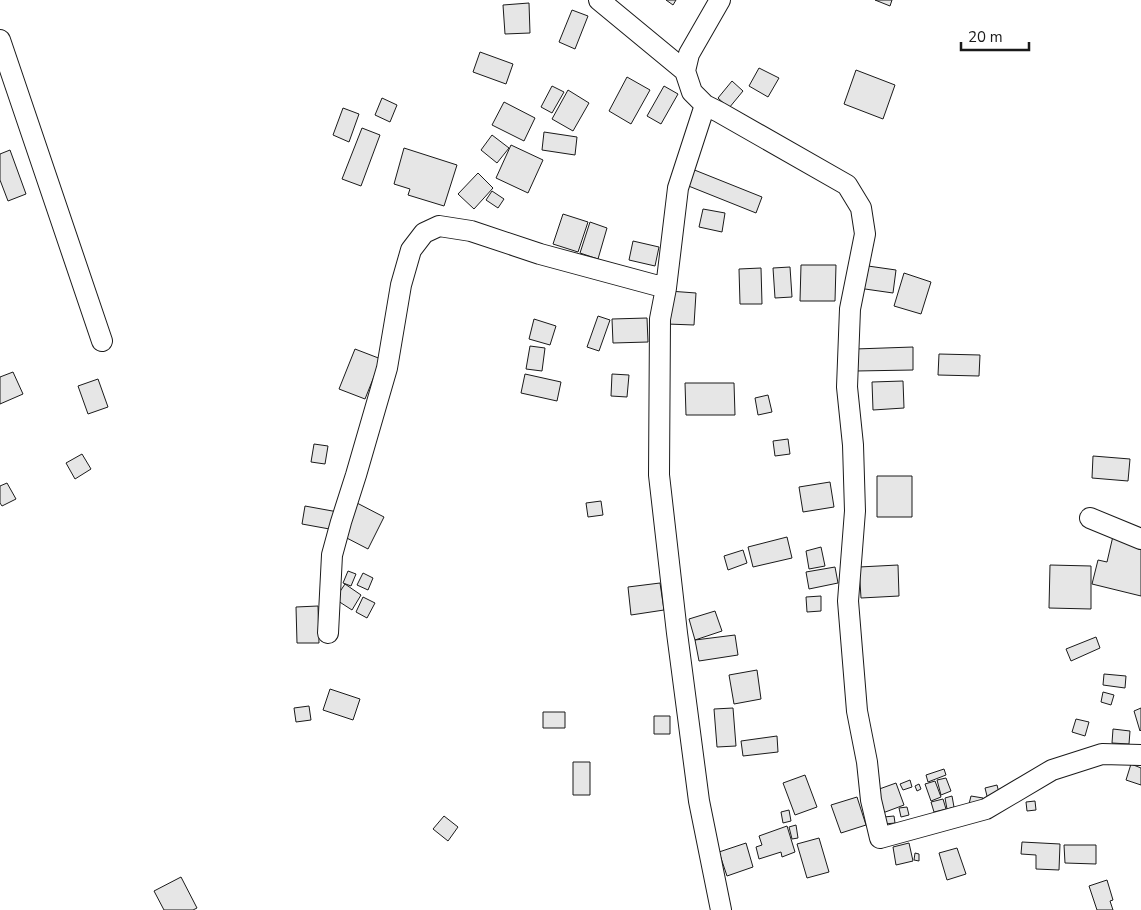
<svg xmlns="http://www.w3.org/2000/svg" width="1141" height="910" viewBox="0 0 1141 910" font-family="'Nunito Sans',sans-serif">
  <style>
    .building { fill: #e6e6e6; stroke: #1a1a1a }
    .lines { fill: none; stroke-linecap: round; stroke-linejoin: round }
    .minor-casing { stroke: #1a1a1a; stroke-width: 22 }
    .minor { stroke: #fff; stroke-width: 20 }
  </style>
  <rect width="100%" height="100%" fill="#fff"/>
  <path class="building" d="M666,0H676L673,5Z
    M875,0H892L890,6Z
    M529,3L530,33L505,34L503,5Z
    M572,10L588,16L575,49L559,42Z
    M480,52L513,64L506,84L473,72Z
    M759,68L779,78L768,97L749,86Z
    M856,70L895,85L883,119L844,104Z
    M627,77L650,90L631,124L609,111Z
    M732,81L743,91L729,108L718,98Z
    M552,86L564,92L552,113L541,107Z
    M664,86L678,94L661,124L647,116Z
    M568,90L589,103L573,131L552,119Z
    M382,98L397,105L390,122L375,115Z
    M504,102L535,118L524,141L492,125Z
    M343,108L359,114L349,142L333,135Z
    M362,128L380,135L361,186L342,179Z
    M544,132L577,137L575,155L542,150Z
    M492,135L509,148L497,163L481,150Z
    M511,145L543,160L528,193L496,178Z
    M404,148L457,165L444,206L408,195L410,189L394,184Z
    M10,150L26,194L8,201L0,180V154Z
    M692,169L762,197L756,213L686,185Z
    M478,173L493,188L474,209L458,194Z
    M492,191L504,199L498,208L486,200Z
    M703,209L725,213L722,232L699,227Z
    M563,214L588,222L578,252L553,244Z
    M590,222L607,228L598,259L580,253Z
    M633,241L659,247L655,266L629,260Z
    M801,265H836L835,301H800Z
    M861,265L896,270L893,293L858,288Z
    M790,267L792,297L775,298L773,268Z
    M761,268L762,304H740L739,269Z
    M904,273L931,282L921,314L894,306Z
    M669,291L696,293L694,325L667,324Z
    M598,316L610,320L599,351L587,347Z
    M647,318L648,342L613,343L612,319Z
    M534,319L556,326L550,345L529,339Z
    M530,346L545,348L542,371L526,369Z
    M913,347V370L856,371L855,349Z
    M355,349L381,359L365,399L339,389Z
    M939,354L980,355L979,376L938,375Z
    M13,372L23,394L0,404V377Z
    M525,374L561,382L557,401L521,393Z
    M612,374L629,375L627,397L611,396Z
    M98,379L108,407L88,414L78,386Z
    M903,381L904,408L873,410L872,382Z
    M685,383H734L735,415H686Z
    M768,395L772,412L758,415L755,398Z
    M788,439L790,454L775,456L773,441Z
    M314,444L328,446L325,464L311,462Z
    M82,454L91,469L75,479L66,463Z
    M1093,456L1130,459L1128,481L1092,478Z
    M877,476H912V517H877Z
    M830,482L834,507L803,512L799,487Z
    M7,483L16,499L2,506L0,503V486Z
    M601,501L603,515L588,517L586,503Z
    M357,503L384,517L368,549L341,535Z
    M305,506L338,512L335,530L302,524Z
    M1113,536L1141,543V596L1092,584L1098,560L1107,562Z
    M787,537L792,558L753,567L748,547Z
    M821,547L825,566L809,569L806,551Z
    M743,550L747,563L728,570L724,556Z
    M898,565L899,596L861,598L859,567Z
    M1050,565L1091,566V609L1049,608Z
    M835,567L838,583L809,589L806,572Z
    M348,571L356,574L351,586L343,583Z
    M363,573L373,578L368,590L357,585Z
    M660,583L664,610L631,615L628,587Z
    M345,584L361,595L352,610L335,599Z
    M821,596V611L807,612L806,597Z
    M363,597L375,603L367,618L356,612Z
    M318,606L319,643H297L296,607Z
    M715,611L722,631L695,640L689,619Z
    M735,635L738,655L699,661L695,640Z
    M1096,637L1100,648L1071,661L1066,649Z
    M757,670L761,699L734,704L729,675Z
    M1104,674L1126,676L1125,688L1103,685Z
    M330,689L360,699L353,720L323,710Z
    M1103,692L1114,695L1111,705L1101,702Z
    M309,706L311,720L296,722L294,708Z
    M733,708L736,746L717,747L714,709Z
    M1141,708V730L1140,731L1134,711Z
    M543,712H565V728H543Z
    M654,716H670V734H654Z
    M1076,719L1089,722L1085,736L1072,732Z
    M1113,729L1130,731L1129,744L1112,743Z
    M777,736L778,752L743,756L741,741Z
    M573,762H590V795H573Z
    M1131,764L1141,768V785L1126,780Z
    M944,769L946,775L928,782L926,775Z
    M805,775L817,807L795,815L783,783Z
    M946,778L951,791L941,795L937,780Z
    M910,780L912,787L903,790L900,784Z
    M935,781L941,797L931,801L925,784Z
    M896,783L904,805L880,814L871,792Z
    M919,784L921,789L917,791L915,786Z
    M997,785L1000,797L988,800L985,788Z
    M952,796L954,807L947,809L945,798Z
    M971,796L983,798L981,807L969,804Z
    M857,797L866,825L841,833L831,805Z
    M943,799L946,809L934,812L931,802Z
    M1035,801L1036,810L1027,811L1026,802Z
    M907,807L909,815L901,817L899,808Z
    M789,810L791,821L783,823L781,812Z
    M444,816L458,827L448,841L433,829Z
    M894,816L895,823L885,824L884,817Z
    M796,825L798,838L792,839L789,827Z
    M787,826L795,852L782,857L781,852L759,859L756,847L762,845L759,836Z
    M819,838L829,872L807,878L797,844Z
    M1022,842L1060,844L1059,870L1036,869V855L1021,854Z
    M746,843L753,867L727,876L719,852Z
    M909,843L913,861L896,865L893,847Z
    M1064,845H1096V864L1065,863Z
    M957,848L966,874L947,880L939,853Z
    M915,853L919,854V861L914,860Z
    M181,877L197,908L193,910H164L154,891Z
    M1107,880L1113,900L1110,901L1113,910H1097L1089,886Z"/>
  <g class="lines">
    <defs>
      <path id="minor" d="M599,0L685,71
        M720,0L689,54L685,71L692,92L705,105L719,112L847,185L861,208L865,234L850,309L847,387L853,445L855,511L848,601L857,711L867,762L871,800L880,838L986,809L1052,770L1102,754L1141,755
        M0,40L102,341
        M705,105L678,188L666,288L660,319L659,475L677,633L699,801L721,910
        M1090,518L1141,539
        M328,633L332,555L341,522L356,475L387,368L401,285L411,250L424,233L439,226L471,231L540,254L666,288"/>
    </defs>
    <use href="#minor" class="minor-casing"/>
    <use href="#minor" class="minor"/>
  </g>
  <path d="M961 42v8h68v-8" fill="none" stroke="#1a1a1a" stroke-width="2.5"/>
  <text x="968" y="42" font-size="15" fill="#1a1a1a" stroke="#ffffff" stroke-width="4" paint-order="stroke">20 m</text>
</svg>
